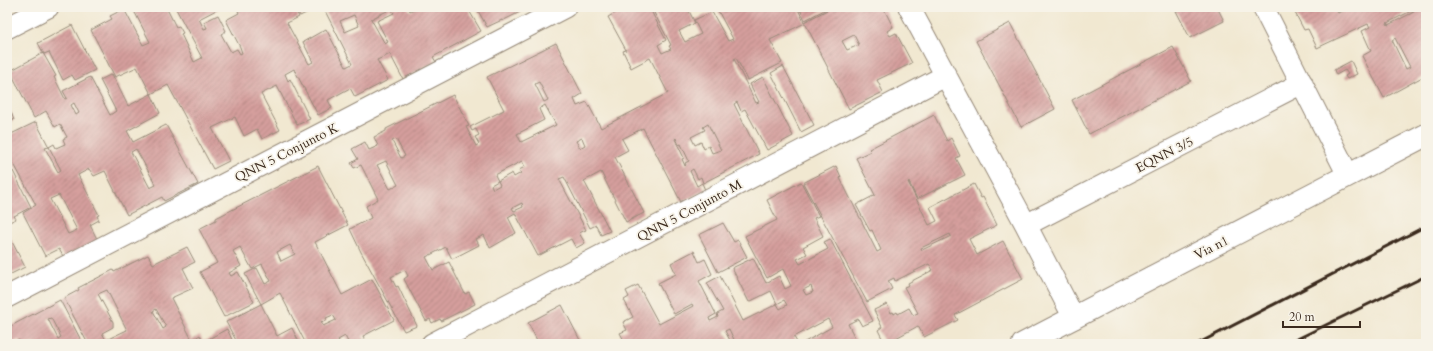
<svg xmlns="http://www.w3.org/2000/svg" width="1433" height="351" viewBox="0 0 1433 351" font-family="Cardo,serif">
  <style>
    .building { fill: url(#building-hatch); fill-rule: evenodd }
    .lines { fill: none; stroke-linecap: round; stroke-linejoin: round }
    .minor-casing { stroke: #968978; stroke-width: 23 }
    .tertiary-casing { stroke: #968978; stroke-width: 24 }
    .minor { stroke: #fff; stroke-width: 21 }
    .tertiary { stroke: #fff; stroke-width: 22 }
    .rail { stroke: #3b2a1e; stroke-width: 3 }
    .labels { text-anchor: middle; stroke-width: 3.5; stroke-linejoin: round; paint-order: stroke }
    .street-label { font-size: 13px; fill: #3b2a1e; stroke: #f7f3e8 }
  </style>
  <defs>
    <pattern id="building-hatch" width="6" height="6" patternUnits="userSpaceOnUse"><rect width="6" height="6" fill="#d59f9d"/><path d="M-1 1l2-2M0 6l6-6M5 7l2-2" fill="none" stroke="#ae827f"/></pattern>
  </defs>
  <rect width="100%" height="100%" fill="#f7f3e8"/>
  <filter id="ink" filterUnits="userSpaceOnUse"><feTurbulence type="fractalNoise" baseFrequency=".025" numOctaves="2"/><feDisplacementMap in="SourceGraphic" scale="8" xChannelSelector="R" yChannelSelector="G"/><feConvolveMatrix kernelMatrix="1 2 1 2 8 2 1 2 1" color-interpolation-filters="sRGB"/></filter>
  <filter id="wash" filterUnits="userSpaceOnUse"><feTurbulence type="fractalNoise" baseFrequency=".012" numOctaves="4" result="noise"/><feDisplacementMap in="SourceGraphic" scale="16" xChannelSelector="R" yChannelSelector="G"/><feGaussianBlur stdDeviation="0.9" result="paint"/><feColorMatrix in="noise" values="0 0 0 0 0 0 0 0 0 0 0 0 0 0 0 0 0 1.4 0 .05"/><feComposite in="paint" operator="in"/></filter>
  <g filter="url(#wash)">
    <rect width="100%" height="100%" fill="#f1e8d1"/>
    <g id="blocks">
      <path class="building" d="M132,7H166L176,27L179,26L183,33L181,34L194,62L202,58L175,7H222L199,19L204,29L207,28L204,22L218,15L226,31L221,34L231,52L237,49L240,54L242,53L240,47L226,20L239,13L238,11L246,7H294L299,17L287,23L309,64L313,62L303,42L326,29L346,67L352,64L323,7H408L410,11L418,7H467L481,31L433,57L436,62L403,79L390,54L386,56L377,60L388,80L355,97L350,88L328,100L332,108L318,115L294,69L285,74L288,81L290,79L310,119L297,125L277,86L261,94L280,130L262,139L257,129L244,136L235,117L212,128L229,161L213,169L168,85L151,94L137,67L115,77L91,30L112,19L110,16L124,9L143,45L150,42ZM391,9L394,13L377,21L388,42L385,44L371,19ZM354,15L359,26L345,32L340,21Z
        M295,7H318L300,16Z
        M476,7H530L502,21V20L487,27Z
        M624,7H649L666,40L658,45L662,53L671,49L669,46L671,45L651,7H687L695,23L679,31L685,42L701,34L694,20L712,12L728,41L733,39L716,7H797L804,22L833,7H883L893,27L887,31L890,36L896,33L912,63L877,80L883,92L849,109L805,23L770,40L782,63L748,80L736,58L734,59L756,103L759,102L750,84L763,77L793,136L767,150L745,109L741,111L737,102L734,104L759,154L703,183L701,177L698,179L693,169L690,171L697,186L702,183L705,190L681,202L643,128L622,139L628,150L615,157L644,213L626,222L601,172L584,181L610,231L601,235L596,225L590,228L564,177L559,179L586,230L579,233L585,243L576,248L571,239L538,256L515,213L508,217L516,233L490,248L484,235L476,239L479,245L452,259L446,247L426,257L433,270L449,262L465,294L469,292L475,304L441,321L440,319L432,323L430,319L426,321L404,279L408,276L405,270L391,277L396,287L398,286L417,326L404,331L361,252L350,229L371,218L366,206L378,199L361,165L354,168L351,163L358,159L352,149L365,142L369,150L378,146L374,137L386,131V129L453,95L469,126L466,127L476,146L479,144L475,137L479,135L476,129L472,131L470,127L504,110L487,77L556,43L582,94L574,99L577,106L587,102L601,128L668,93L650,58L631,68L623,51L626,50L608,17L624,8ZM854,35L859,45L847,50L842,41ZM539,82L548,100L544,102L535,84ZM545,105L556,125L521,142L517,134L544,120L539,109ZM708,124L721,150L712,153L709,146L704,149L701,142L695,145L691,137L705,130L703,127ZM582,138L585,145L580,148L576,141ZM676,138L679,145L681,144L689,161L685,163L686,165L685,166L682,159L684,158L675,139ZM396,139L405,156L401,158L392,141ZM386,161L398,185L390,189L377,165ZM522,161L525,167L519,170L521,173L514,177L512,173L498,181L500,185L493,189L491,185L498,181L495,175ZM522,203L523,207L514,211L512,208Z
        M799,7H830L805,20Z
        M1174,7H1217L1224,21L1190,38Z
        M1292,7H1336L1338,13L1346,9L1345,7H1419L1387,23L1388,25L1422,8L1421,7H1426V75L1384,98L1362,56L1371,51L1362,31L1370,27L1368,24L1317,48L1308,29L1304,30ZM1395,38L1410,67L1406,69L1392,40Z
        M1010,23L1055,109L1021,127L976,41Z
        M72,25L95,70L75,80L72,75L63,80L49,52L44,54L38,43Z
        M1173,47L1191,81L1089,134L1072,100Z
        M43,53L56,76L54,77L65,99L67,98L63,91L90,77L110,115L116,111L100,80L112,74L128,106L151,94L160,113L127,131L133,142L166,125L198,184L164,201L162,197L127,215L105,171L94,176L89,169L78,175L99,215L97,216L99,220L90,225L98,241L64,258L59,249L45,256L23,213L36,205L14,164L8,168L10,173L13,171L31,207L14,216L16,219L7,223V136L36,122L49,147L54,144L56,148L65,144L63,139L67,137L60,124L55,127L46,111L34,118L10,71ZM74,103L79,113L76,115L71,105ZM49,147L61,170L58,172L45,148ZM136,149L156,185L150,188L131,152ZM59,195L77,230L68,234L50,199Z
        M1351,61L1357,74L1347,79L1345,76L1348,74L1345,70L1336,75L1334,70Z
        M783,66L814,125L801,132L771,73Z
        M7,102L14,120L7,123Z
        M934,115L947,141L951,138L960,156L956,158L965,175L917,199L909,182H908L929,225L937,221L930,207L974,184L981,198L983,197L997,225L969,239L977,255L1003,241L1023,279L955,315L958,320L924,337L918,326L885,344L878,330L882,327L874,310L887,304L891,313L893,312L894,314L897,312L898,314L909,308L913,315L918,313L904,287L909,285L908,283L933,270L929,264L895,281L894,278L888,281L892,289L867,302L803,183L836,166L841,177L840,178L877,252L881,250L872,230L870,231L856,205L875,195L856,158L871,151L869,149ZM950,234L951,236L922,250L921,248Z
        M318,166L348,225L315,242L342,295L372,279L394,320L363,336L367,344H349L345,336L338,340L341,344H306L280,293L261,304L245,274L257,268L265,284L271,281L262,264L252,269L240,247L233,251L241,266L229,273L231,276L238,272L254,302L224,317L200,272L217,263L199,229L216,220V218ZM290,245L295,254L281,261L277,252ZM333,315L336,320L323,326L321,322L322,321L323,322L327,320L326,318Z
        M801,182L819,216L814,218L823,236L803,247L807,254L797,259L800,264L828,249L824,242L830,239L873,321L862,326L858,319L848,324L858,344H801L832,327L828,319L794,337L798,344H736L729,329L725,331L732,344H626L620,333L627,330L623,322L633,317L624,300L629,297L626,291L638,285L659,324L693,306L692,304L674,314L658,283L676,274L671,263L694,251L699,262L705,259L712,274L699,281L716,314L709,318L710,321L718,317L717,314L723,311L707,283L720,276L743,321L777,304L780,309L787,305L784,300L777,304L771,291L749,302L732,268L753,258L766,283L779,276L785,289L791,286L783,269L767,278L745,236L777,220L767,200ZM811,286L813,292L806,295L803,290Z
        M723,223L734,242L738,240L747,257L718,272L699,235Z
        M7,232L25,267L7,276Z
        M187,247L195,262L183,268L193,288L171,298L192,340L200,335L203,342L227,329L234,344H88L64,298L79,290L78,288L113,270L114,272L148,255L153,264ZM107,290L127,330L106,340L102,333L113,327V322L98,294ZM156,309L166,327L163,329L153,311Z
        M60,300L83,344H21L19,340L11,344H7V328ZM51,318L61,337L58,339L48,319Z
        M261,304L277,336L292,328L300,344H238L226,322Z
        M562,305L582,344H539L528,323Z"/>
    </g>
  </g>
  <g filter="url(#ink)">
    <use href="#blocks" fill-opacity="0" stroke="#968978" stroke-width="1"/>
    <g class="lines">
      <defs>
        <path id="minor" d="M909,7L1026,225L1074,318
          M1263,7L1348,175
          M7,28L48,7
          M1026,225L1302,83
          M7,297L565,7
          M432,344L945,76"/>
        <path id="tertiary" d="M1023,344L1426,135"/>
      </defs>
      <use href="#minor" class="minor-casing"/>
      <use href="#tertiary" class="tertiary-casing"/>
      <use href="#minor" class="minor"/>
      <use href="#tertiary" class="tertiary"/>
      <path class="rail" d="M1197,344L1426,226
        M1287,344L1426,276"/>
    </g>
  </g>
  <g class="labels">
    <g class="street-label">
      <text transform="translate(286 152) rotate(-27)" y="5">QNN 5 Conjunto K</text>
      <text transform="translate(1164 154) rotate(-27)" y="5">EQNN 3/5</text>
      <text transform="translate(689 210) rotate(-28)" y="5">QNN 5 Conjunto M</text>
      <text transform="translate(1211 247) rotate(-27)" y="5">Via n1</text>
    </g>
  </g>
  <rect width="1433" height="351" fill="none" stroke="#f7f3e8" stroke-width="24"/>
  <path d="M1283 321v6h77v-6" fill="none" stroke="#3b2a1e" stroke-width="2"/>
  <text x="1289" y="321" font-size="12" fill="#3b2a1e" stroke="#f7f3e8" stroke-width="3" paint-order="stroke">20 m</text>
</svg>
